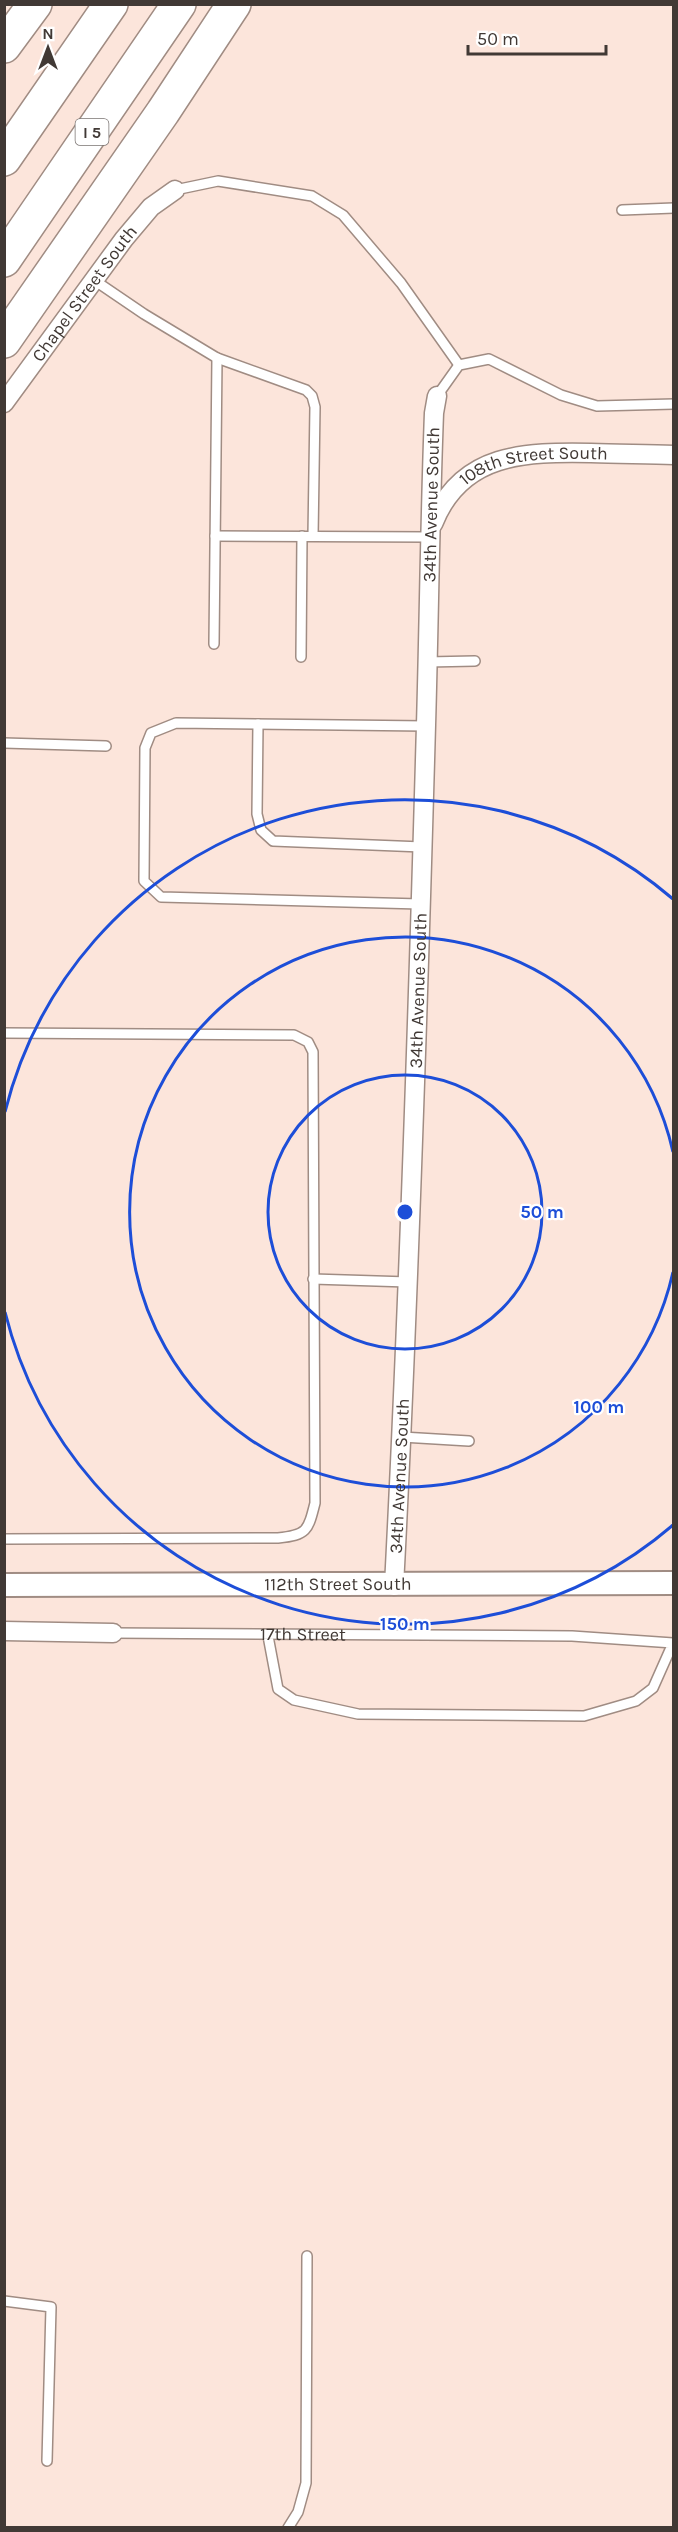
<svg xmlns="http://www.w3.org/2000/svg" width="678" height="2532" viewBox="0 0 678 2532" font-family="Karla,sans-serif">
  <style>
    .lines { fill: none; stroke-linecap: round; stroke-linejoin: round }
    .service-casing { stroke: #a08c83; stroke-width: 12 }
    .minor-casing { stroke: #a08c83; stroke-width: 21 }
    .tertiary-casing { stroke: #a08c83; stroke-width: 26 }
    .motorway-casing { stroke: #a08c83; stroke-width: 36 }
    .service { stroke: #fff; stroke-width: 9 }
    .minor { stroke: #fff; stroke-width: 18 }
    .tertiary { stroke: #fff; stroke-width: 22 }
    .motorway { stroke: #fff; stroke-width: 33 }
    .ring { fill: none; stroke: #1d4ed8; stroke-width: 3 }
    .labels { text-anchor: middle; stroke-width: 4.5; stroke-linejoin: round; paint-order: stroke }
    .shield { fill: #fff; stroke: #7a7472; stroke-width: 1.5 }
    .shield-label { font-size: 16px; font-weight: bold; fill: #413935 }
    .street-label { font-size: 18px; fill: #413935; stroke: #fff }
    .centre { fill: #1d4ed8; stroke: #fff; stroke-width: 3 }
    .ring-label { font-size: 18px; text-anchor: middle; font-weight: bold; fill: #1d4ed8; stroke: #fff; stroke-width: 4.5; stroke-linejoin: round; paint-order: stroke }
  </style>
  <rect width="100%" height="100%" fill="#fce5db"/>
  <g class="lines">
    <defs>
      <g id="service">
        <path d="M175,190L218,181L312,196L343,215L401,283L459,365"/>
        <path d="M622,210L674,208"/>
        <path d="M94,280L144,314L217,358L306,390L312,396L315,407L313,536"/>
        <path d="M437,396L459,365L489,359L561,395L597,406L674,404"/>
        <path d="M215,536L430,537"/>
        <path d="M214,644L217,358"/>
        <path d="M301,657L302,536"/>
        <path d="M427,662L475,661"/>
        <path d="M258,724L257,814L261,830L273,841L422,847"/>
        <path d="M4,743L106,746"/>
        <path d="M420,904L161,897L144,881L145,748L151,733L176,723L426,726"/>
        <path d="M4,1033L294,1035L308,1042L313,1052L315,1503C308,1531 307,1535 278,1538L4,1539"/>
        <path d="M313,1279L408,1282"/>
        <path d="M402,1437L469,1441"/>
        <path id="s1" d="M113,1633L572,1636L673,1643L653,1688L636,1701L584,1716L358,1714L294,1700L278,1689L268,1636"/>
        <path d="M4,2301L51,2307L47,2461"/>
        <path d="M288,2528L298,2512L306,2483L307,2256"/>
      </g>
      <g id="minor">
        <path id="s2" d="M4,403L124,239L151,207L175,190"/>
        <path id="s3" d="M433,524C461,452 526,452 591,453C619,454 646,454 674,455"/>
        <path id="s4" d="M394,1586C409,1299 418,1012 426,725C429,621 430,517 434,413L437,396"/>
        <path d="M4,1631L113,1633"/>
      </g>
      <g id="tertiary">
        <path id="s5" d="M4,1585L674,1583"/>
      </g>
      <path id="motorway" d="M4,46L35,4
        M4,159L111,4
        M4,260L179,4
        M4,341L163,112L234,4"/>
    </defs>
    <use href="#service" class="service-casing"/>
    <use href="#minor" class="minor-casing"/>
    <use href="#tertiary" class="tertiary-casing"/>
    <use href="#motorway" class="motorway-casing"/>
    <use href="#service" class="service"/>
    <use href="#minor" class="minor"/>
    <use href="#tertiary" class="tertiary"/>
    <use href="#motorway" class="motorway"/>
  </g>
  <g class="ring">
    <circle cx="405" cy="1212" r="137"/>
    <path d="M673 1272A275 275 0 1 1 673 1152"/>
    <path d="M673 1525A412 412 0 0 1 5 1312M5 1112A412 412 0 0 1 673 899"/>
  </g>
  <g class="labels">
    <rect class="shield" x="75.5" y="119" width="33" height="26" rx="4.5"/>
    <g class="shield-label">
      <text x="92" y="138">I 5</text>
    </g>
    <g class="street-label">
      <text dy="6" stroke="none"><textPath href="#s2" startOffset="136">Chapel Street South</textPath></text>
      <text dy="6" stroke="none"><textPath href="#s3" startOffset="128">108th Street South</textPath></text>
      <text dy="6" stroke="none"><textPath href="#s4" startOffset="1082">34th Avenue South</textPath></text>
      <text dy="6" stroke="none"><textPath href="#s4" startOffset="596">34th Avenue South</textPath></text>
      <text dy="6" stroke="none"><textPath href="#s4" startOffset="110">34th Avenue South</textPath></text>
      <text dy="6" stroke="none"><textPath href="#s5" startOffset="334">112th Street South</textPath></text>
      <text dy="6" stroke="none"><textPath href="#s1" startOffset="190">17th Street</textPath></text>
    </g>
  </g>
  <circle cx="405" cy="1212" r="9" class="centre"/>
  <g class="ring-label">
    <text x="542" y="1218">50 m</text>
    <text x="599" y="1413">100 m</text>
    <text x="405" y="1630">150 m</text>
  </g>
  <rect width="678" height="2532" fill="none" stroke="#413935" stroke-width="12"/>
  <g transform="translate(48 48)" stroke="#ffffff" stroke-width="4.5" paint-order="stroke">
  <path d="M0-4.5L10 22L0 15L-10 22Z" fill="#413935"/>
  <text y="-9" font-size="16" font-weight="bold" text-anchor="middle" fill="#413935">N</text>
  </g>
  <path d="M468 45v9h138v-9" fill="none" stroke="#413935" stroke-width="3"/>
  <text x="477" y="45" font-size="18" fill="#413935" stroke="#ffffff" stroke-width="4.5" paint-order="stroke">50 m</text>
</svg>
